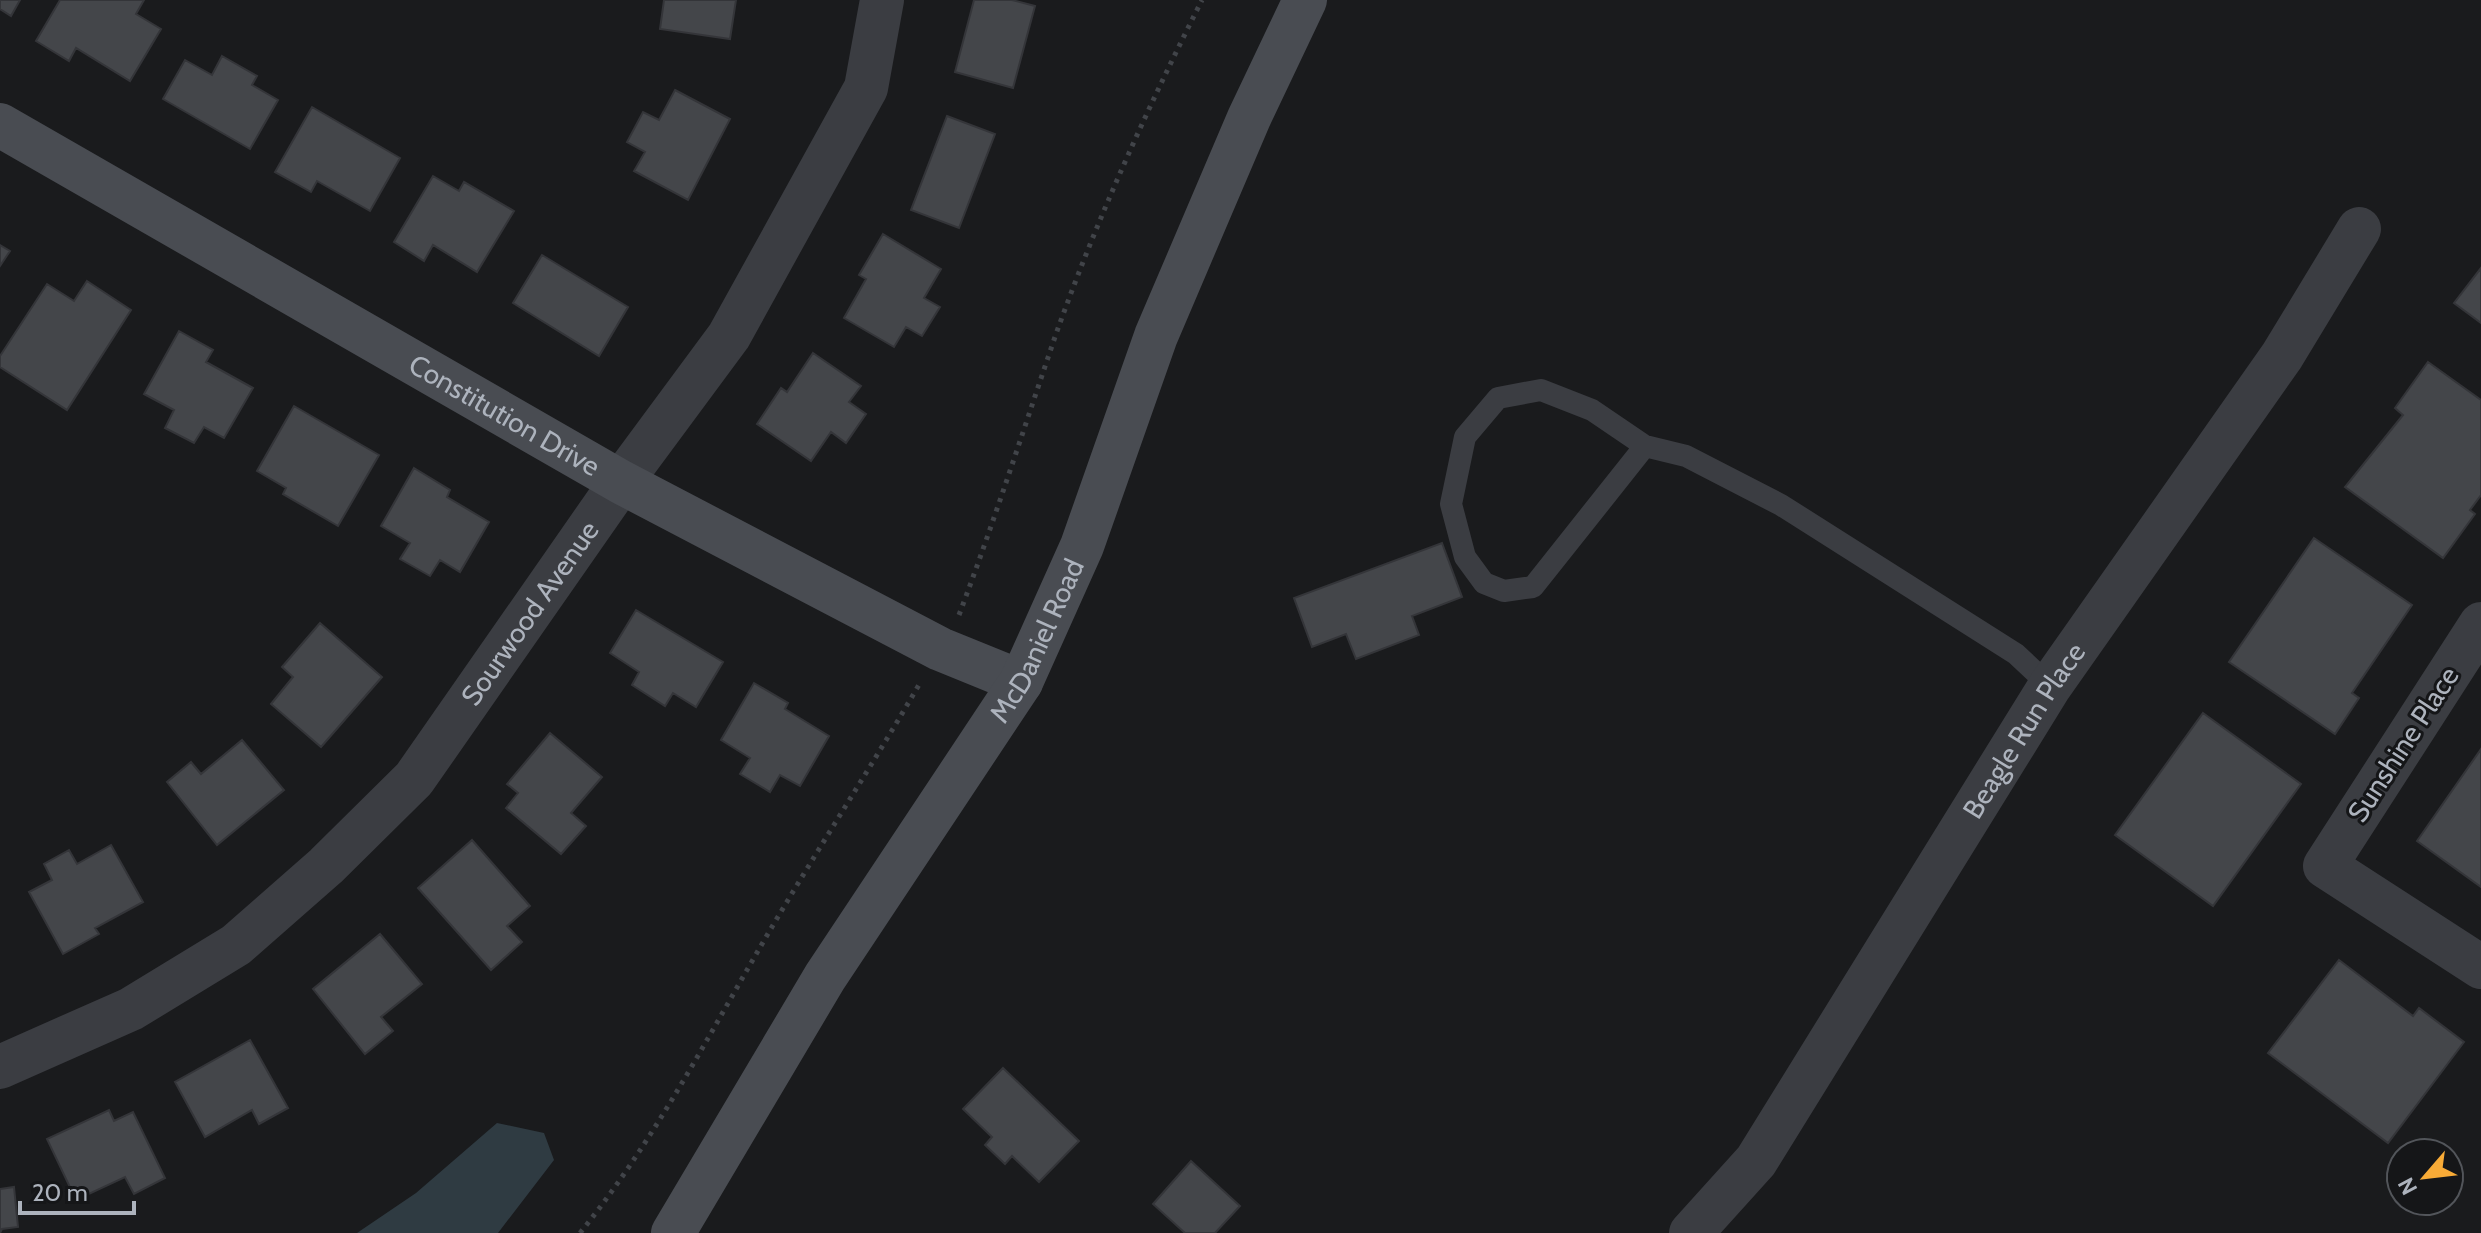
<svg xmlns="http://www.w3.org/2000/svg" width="2481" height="1233" viewBox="0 0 2481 1233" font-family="Cabin,sans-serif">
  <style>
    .water { fill: #2f3b42 }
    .building { fill: #44464a; stroke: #343539; stroke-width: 2 }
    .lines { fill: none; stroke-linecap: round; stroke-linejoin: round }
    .path { stroke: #414449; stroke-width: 5; stroke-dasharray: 4 6; stroke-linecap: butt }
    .lane { stroke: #3b3d42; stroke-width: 22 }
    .street { stroke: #3b3d42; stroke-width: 44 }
    .secondary { stroke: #494c52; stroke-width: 44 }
    .labels { text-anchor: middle; stroke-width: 6; stroke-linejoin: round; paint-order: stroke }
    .street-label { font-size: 28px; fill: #adb3bd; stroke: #151618 }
  </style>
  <rect width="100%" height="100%" fill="#1a1b1d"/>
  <path class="water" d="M497,1123L544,1133L554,1160L498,1233H357L416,1193Z"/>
  <path class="building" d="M0,0H20L11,16L0,9Z
    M60,0H144L136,14L161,29L130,81L76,48L69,61L36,41Z
    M664,0H736L730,39L660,29Z
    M974,0H1012L1035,6L1013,88L955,72Z
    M222,56L257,76L252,85L278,100L250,149L163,99L185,60L212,75Z
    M675,90L730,119L688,200L634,171L645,152L627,142L643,112L659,120Z
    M312,107L400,158L370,211L317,181L311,192L275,172Z
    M947,116L995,134L959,228L911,210Z
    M433,176L459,191L464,182L514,211L477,272L433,245L424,261L394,242Z
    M883,234L941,269L924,298L940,307L922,336L906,327L894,347L844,318L866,279L859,275Z
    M0,245L10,251L0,266Z
    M542,255L628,307L599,356L513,303Z
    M2481,268V323L2454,303Z
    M87,281L131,310L67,410L0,367V356L47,284L74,301Z
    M179,331L213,350L206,362L253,388L224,438L204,427L194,443L165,428L174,410L144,394Z
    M813,353L861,386L849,402L866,414L846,443L831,432L811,461L757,424L781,388L787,392Z
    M2428,362L2481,400V495L2470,510L2475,514L2443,558L2345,487L2403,415L2395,408Z
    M294,406L379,455L338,526L283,494L286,488L257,471Z
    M414,468L450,490L447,497L489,522L460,572L440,560L430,576L400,559L410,543L381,526Z
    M2314,538L2412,605L2352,693L2359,698L2335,734L2229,662Z
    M1442,543L1462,597L1412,616L1419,635L1356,659L1346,634L1312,647L1294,598Z
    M636,610L723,662L696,707L673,693L665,706L632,685L639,672L610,653Z
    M320,623L382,677L321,747L271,704L293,677L282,667Z
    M754,683L788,703L785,709L829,736L800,786L780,775L770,792L740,774L750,758L721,740Z
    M2203,713L2301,784L2213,906L2115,835Z
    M550,733L602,777L571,813L586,826L561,854L506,808L518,793L507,784Z
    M242,740L284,790L217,845L167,782L191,762L201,774Z
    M2481,749V887L2417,841Z
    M472,840L530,906L507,926L522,942L491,970L418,888Z
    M111,845L143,902L95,928L99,934L63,954L29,892L52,880L44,864L69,850L77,864Z
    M380,934L422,984L381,1017L393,1031L365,1054L313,989Z
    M2339,960L2413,1016L2419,1008L2464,1042L2388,1143L2268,1053Z
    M250,1040L288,1108L259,1124L252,1110L205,1137L175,1082Z
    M1003,1068L1079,1141L1039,1182L1012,1156L1005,1164L985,1145L992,1137L963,1109Z
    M109,1110L114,1121L133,1112L165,1178L134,1194L125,1177L76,1200L47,1139Z
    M1191,1161L1240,1206L1215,1233H1185L1153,1204Z
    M14,1187L18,1227L2,1229L0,1233V1189Z"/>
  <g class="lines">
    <path class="path" d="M959,615C994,522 1024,428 1056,334C1097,219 1147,109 1202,0
      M580,1233C652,1144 705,1042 762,944C813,856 869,771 920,683"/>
    <path class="lane" d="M1645,446L1533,587L1504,591L1484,583L1465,557L1451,504L1465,437L1498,398L1541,390L1592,410L1645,446L1686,456L1781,505L2016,654L2050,686"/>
    <g class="street">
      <path d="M2481,624L2325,866L2481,967"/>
      <path id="s1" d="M0,1067L131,1009L236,945L326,866L414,779L621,482L729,336L866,88L882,0"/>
      <path id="s2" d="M1691,1233L1756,1161L2050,686L2282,356L2359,229"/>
    </g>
    <g class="secondary">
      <path id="s3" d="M0,125L621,482L940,649L1021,682"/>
      <path id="s4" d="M673,1233L825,977L1021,682L1082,546L1156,336L1249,118L1305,0"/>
    </g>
  </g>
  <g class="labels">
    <g class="street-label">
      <text dy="10" stroke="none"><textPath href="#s3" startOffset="582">Constitution Drive</textPath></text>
      <text dy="10" stroke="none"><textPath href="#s1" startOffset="712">Sourwood Avenue</textPath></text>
      <text dy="10" stroke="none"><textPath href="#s4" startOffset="696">McDaniel Road</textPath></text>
      <text dy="10" stroke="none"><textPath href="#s2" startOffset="604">Beagle Run Place</textPath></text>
      <text transform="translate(2403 744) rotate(-57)" y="10">Sunshine Place</text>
    </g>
  </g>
  <g transform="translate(2425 1177) rotate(242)"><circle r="38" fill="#151618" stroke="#52555a" stroke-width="2"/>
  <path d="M0-6L14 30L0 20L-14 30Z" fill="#f8ab37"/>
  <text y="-12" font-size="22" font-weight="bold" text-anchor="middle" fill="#adb3bd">N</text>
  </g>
  <path d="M20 1201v12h114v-12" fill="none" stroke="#adb3bd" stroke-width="4"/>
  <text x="32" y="1201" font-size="24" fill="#adb3bd" stroke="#151618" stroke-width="6" paint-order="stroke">20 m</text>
</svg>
